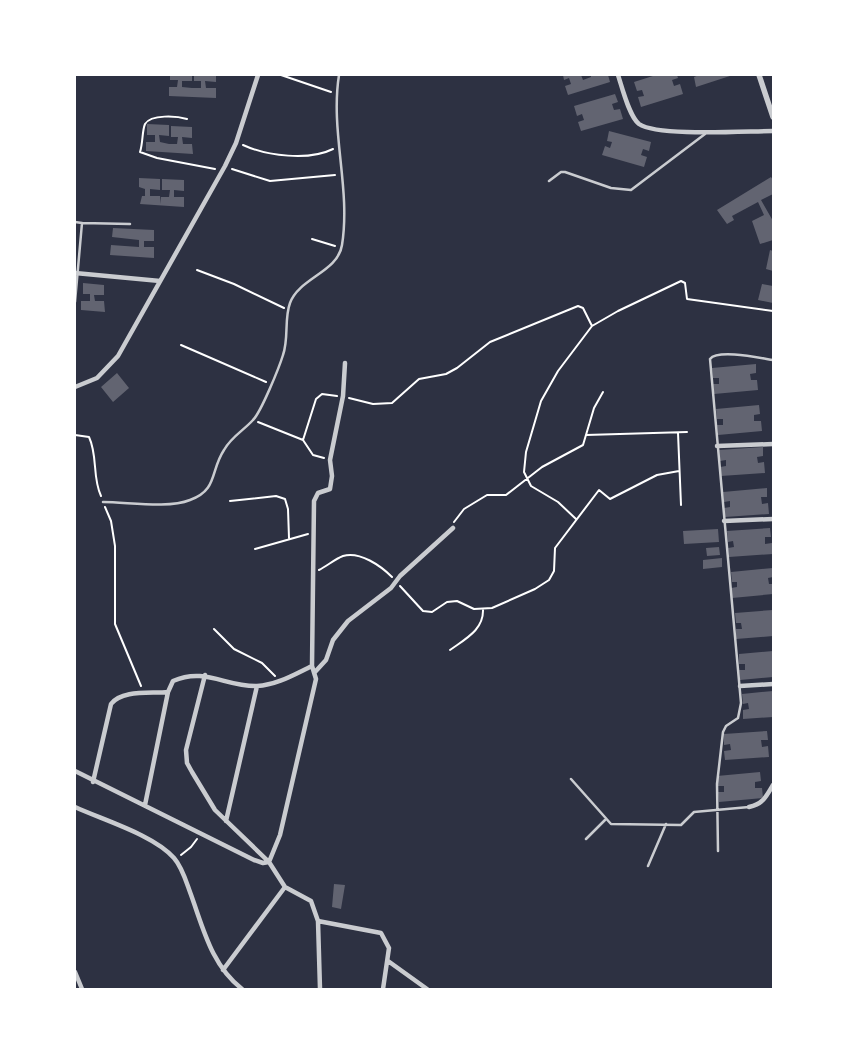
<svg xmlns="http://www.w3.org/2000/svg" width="848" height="1064" viewBox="0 0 848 1064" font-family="'Public Sans',sans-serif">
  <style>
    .building { fill: #626471 }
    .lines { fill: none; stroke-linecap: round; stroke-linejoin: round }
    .path { stroke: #fff; stroke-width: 2 }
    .service { stroke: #caccd0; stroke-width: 2.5 }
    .minor { stroke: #caccd0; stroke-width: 4.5 }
    .tertiary { stroke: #caccd0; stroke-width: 5.5 }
  </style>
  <rect width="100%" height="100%" fill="#2d3142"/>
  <path class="building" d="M170,75H192V81H182V87L192,88H201V81H194V75H216V82L205,81L206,88H216V98L169,96V87H177L178,80H170Z
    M563,75H581L583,80L591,77V75H608L610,82L568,95L565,86L571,84L569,78L564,80Z
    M656,75H677L678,78L672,80L674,86L680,84L683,94L641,107L638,97L644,96L642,90L637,91L634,82Z
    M699,75H733L696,87L694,77Z
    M615,94L618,102L612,104L614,110L620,109L623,119L581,131L578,122L584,120L582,114L577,116L574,106Z
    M147,124L169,125V136L159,135L160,142L169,144H177L178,137H171V126L192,127V138L182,137L183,144H192L193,154L146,151V142H155V135H147Z
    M609,131L651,142L649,151L643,149L641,155L647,157L644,167L602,155L605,146L610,148L612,142L607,141Z
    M771,177L773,180V194L761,200L773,221V240L760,244L752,221L764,215L758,202L732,216L734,220L727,224L717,210Z
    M139,178L160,179V190L150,189V196H160L161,204V197H169L170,190H162V179L184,180V191L174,190V197H184V207L140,204L142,196H145V189L139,187Z
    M113,228L154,230V241H144V247H154V258L110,255L111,245L139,247V240L112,237Z
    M770,250L773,251V271L766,269Z
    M83,283L104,285V295H94L95,301H104L105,312L81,310V301H90V294H83Z
    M762,284L773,286V303L758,300Z
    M756,364V373L750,374L751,380H757L758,390L714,394L713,384H719V378H713L712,368Z
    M117,373L129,388L113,402L101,387Z
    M759,405L760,414L754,415V421H761L762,431L718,435L717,425H723V419H717L716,409Z
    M763,447V456L757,457L758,463L764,462L765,473L721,476L720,467L726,466V460L720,461L719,450Z
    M767,488V497H761L762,504L768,503L769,514L725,517L724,508L730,507V501L724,502L723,492Z
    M770,528L771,537H765V544L772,543L773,554L729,557L728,548L734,547L733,541L728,542L727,531Z
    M718,529L719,542L684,544L683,531Z
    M719,547L720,555L707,556L706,548Z
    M722,558V567L703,569V560Z
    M773,568V577L768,578L769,584H773V594L732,598L731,588L737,587V582H732L731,572Z
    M773,610V636L736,639V629H742L741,623H736L735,613Z
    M773,651V677L740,680L739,670H745V664H739V654Z
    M773,691V717L743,719V710L749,709L748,703L743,704L742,694Z
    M767,731L768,740H761L762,747L768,746L769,757L725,760L724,751L731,750L730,744L724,745V734Z
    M760,772L761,781L755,782V788H762L763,798L719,802L718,792H724V786H718L717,776Z
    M334,884L345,885L341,909L332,907Z"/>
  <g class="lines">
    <path class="path" d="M281,75L331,92
      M187,119C177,116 151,114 145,124C142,131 143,143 140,152L157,158L215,169
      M243,145C267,156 309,161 333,149
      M232,169L270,181L335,175
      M312,239L335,246
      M197,270L234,284L284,308
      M181,345L266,382
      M349,398L373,404L392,403L419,379L446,374L457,368L490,342L578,306L583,308L592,326
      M258,422L303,440L313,455L324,458
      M678,433L681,505
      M75,435L89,437C98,456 92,477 101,496
      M586,435L687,432
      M303,440L316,399L322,394L337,396
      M230,501L276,496L285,499L288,509L289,538
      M105,507L111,521L115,546V624L141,686
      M576,519L558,502L531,486L524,472L526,452L541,401L558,371L592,326L618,311L681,281L685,283L687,299L773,311
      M454,522L464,509L487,495H506L542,467L583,445L594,408L603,392
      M255,549L308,534
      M319,570C327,566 335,559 343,556C360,551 381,566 392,577
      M400,586L423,611L432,612L447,602L457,601L474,609L492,608L535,589L549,580L554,571L555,548L599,490L610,499L657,475L679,471
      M214,629L234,649L262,663L275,676
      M450,650C465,639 484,630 483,609
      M181,855L191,847L197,839"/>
    <path class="service" d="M549,181L561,172H565L611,188L631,190L705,134
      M75,222L82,223L75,302
      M82,223L130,224
      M103,502C128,502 168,509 190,500C218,490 210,471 224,450C231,437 243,431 253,420C261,412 279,368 283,355C289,338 284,319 290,303C299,278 338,272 342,245C351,188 330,132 339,75
      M571,779L611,824L681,825L694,812L749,807
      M586,839L605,820
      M718,851L717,784L723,732L726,726L738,718L741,703L710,359C718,349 760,358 773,360
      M648,866L666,824"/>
    <path class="minor" d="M618,75C622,87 629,116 639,124C658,137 746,131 773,131
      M75,273L160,281
      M75,387L97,378L118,356L225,166L236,143L258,75
      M717,446L773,444
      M724,521L773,519
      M315,672L326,660L333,640L348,621L391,588L400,576L453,528
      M205,675L186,750L187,763L192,772L215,810L269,862L285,887L311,901L318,921L320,989
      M740,686L773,684
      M75,771L254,860L263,863L269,862L280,835L316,679L312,666L314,501L318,493L330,489L332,476L330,460L343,396L345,363
      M93,782L111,704C122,689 152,694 168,692
      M145,805L168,692L173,681C205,667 226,687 257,686C277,685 295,674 312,666
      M75,807C103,820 154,835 174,858C182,867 186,881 190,892C203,927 211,965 242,989
      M749,807C763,804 766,797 773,785
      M226,821L257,686
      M318,921L381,933L389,948L383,989
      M388,961L427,989
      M223,970L285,887
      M75,972L82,989"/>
    <path class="tertiary" d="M759,75L773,117"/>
  </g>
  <rect width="848" height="1064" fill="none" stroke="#ffffff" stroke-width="152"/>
</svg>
